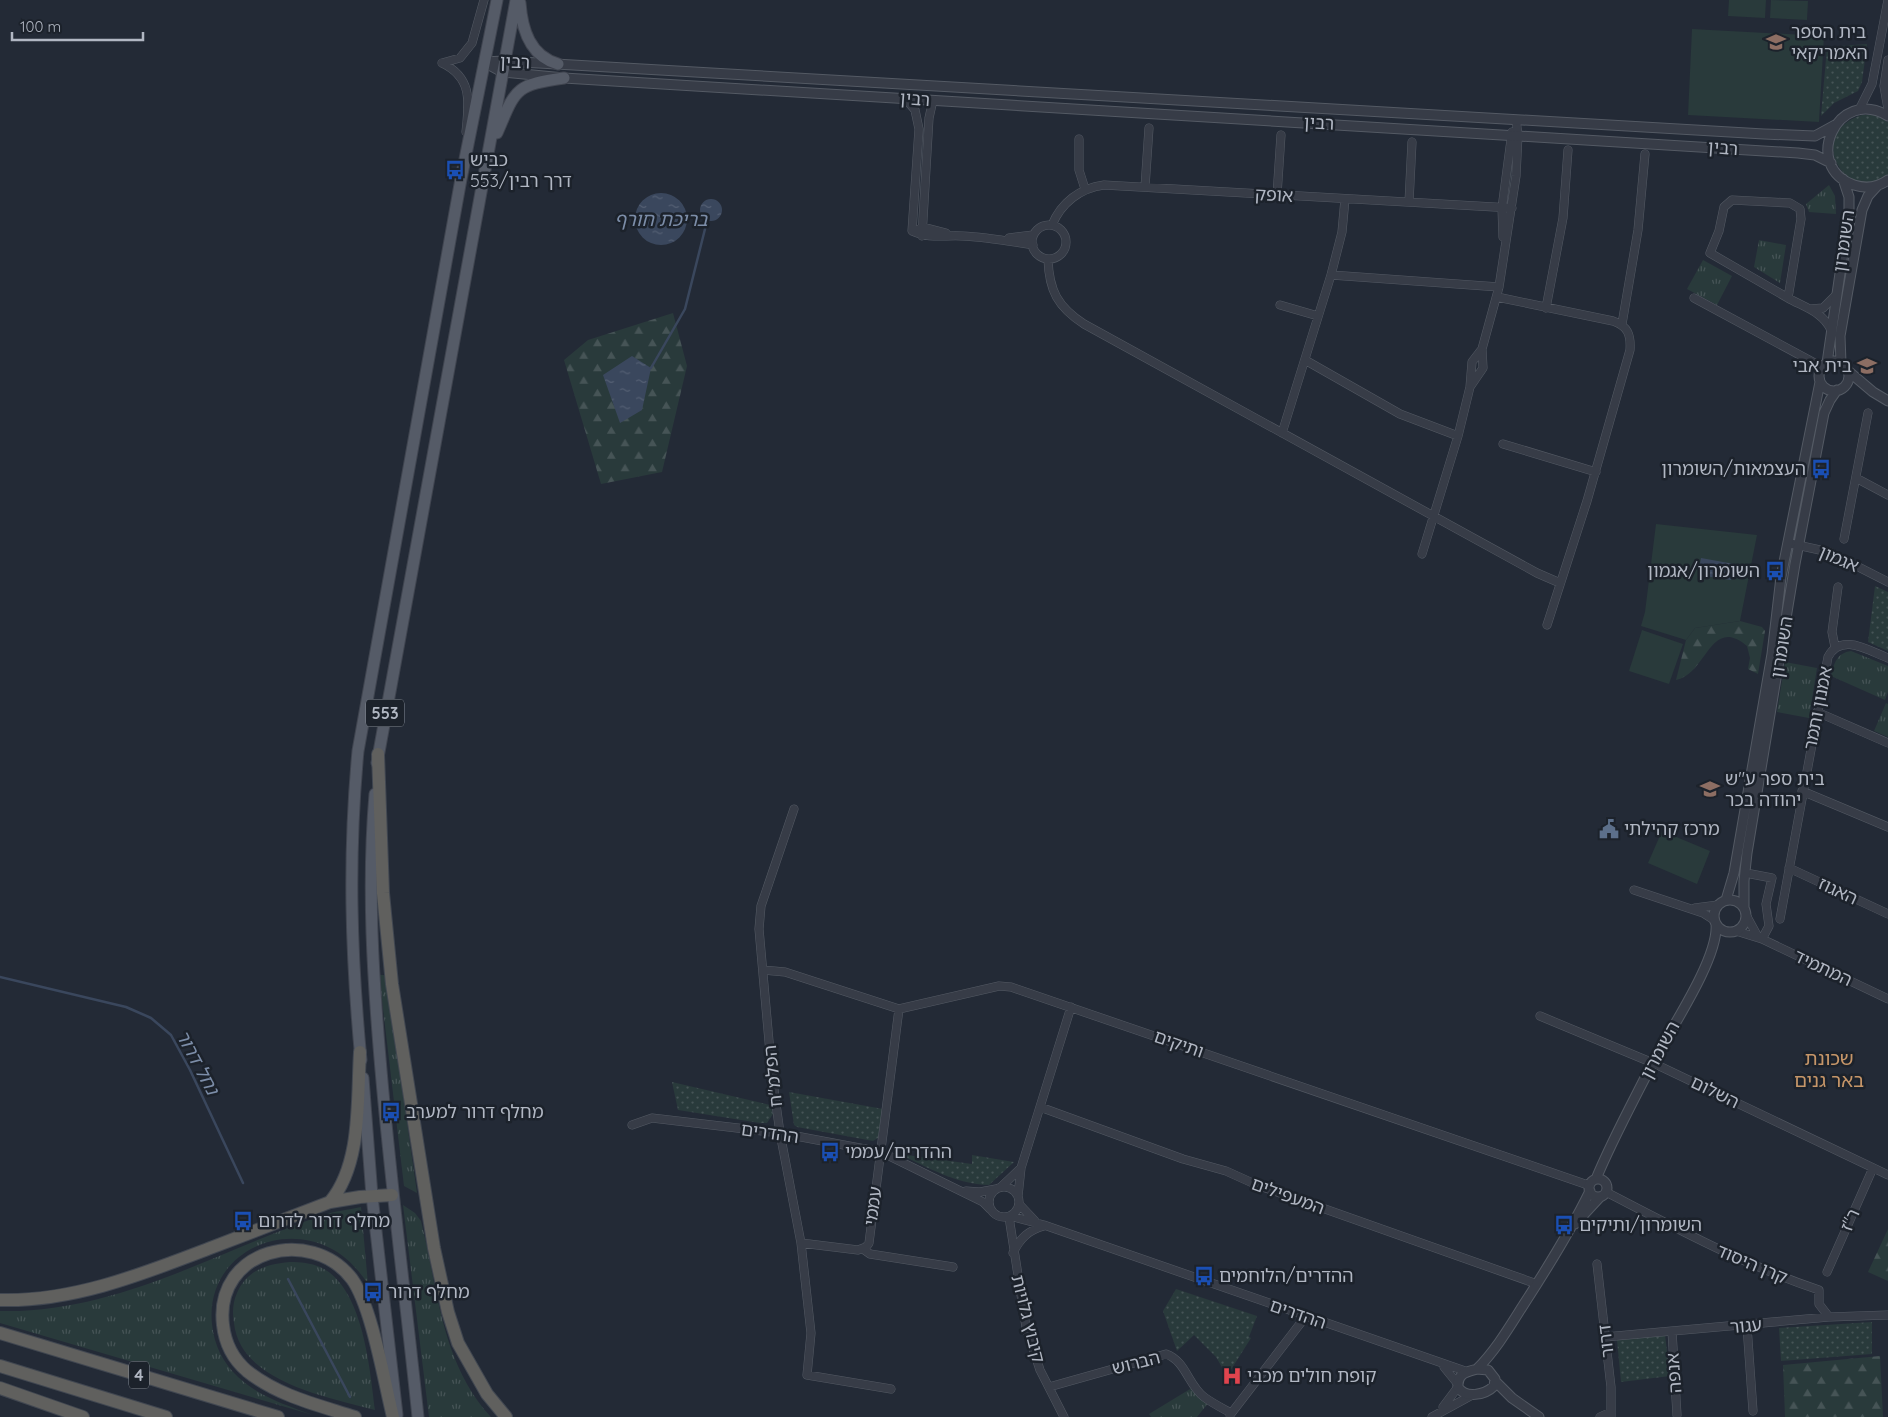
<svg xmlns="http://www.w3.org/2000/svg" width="1888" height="1417" viewBox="0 0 1888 1417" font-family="Quicksand,'Noto Sans Hebrew',sans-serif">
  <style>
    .grass { fill: url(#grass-tufts) }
    .forest { fill: url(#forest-firs) }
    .park { fill: url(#park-dots) }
    .pitch { fill: #293a3b }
    .water { fill: url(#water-ripples) }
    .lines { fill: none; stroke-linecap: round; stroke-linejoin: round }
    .stream { stroke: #3a475d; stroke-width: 2.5 }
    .minor-casing { stroke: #545a64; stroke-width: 9 }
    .tertiary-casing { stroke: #545a64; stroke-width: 11 }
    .primary-casing { stroke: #404550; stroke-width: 13 }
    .trunk-casing { stroke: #414751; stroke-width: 14 }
    .minor { stroke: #373c47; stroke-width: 8 }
    .tertiary { stroke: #373c47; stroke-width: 9 }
    .primary { stroke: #555b67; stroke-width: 11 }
    .trunk { stroke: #60605e; stroke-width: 12 }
    .labels { text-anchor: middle; stroke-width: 5; stroke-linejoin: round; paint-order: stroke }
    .shield { fill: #1c222b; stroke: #848a95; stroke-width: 1 }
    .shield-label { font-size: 16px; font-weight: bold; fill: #b1b7c3 }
    .poi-label { font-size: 18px; fill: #b1b7c3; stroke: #1c222b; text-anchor: start }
    .street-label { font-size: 18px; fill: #b1b7c3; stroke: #1c222b }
    .water-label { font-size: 19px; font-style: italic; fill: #7c8da8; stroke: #1c222b }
    .neighbourhood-label { font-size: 19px; fill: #c69669; stroke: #1c222b }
  </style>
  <defs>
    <pattern id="grass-tufts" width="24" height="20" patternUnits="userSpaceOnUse" patternTransform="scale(1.25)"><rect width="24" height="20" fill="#293a3b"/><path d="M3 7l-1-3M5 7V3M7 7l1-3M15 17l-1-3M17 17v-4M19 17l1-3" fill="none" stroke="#465456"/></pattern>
    <pattern id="forest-firs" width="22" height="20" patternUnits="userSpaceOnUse" patternTransform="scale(1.25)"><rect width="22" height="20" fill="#293a3b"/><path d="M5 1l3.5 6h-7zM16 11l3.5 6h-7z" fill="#465456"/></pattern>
    <pattern id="park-dots" width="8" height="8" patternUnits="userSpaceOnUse" patternTransform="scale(1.25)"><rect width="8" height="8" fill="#293a3b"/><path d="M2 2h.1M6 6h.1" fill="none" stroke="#465456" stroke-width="1.8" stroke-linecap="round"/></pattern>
    <pattern id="water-ripples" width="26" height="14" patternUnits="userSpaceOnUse" patternTransform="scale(1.25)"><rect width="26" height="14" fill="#3a475d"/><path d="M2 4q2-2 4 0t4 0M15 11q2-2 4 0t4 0" fill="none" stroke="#545f73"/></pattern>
  </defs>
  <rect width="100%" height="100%" fill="#232a36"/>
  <path class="grass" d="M1829,185L1835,196L1836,214L1809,212L1806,204Z
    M1759,240L1786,245L1780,283L1754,267Z
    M1703,260L1732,276L1717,305L1687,289Z
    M1851,651L1888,666V692L1885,700L1831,676C1834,663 1837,653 1851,651Z
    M1785,662L1817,668L1809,718L1777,712Z
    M1886,703L1888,704V737L1874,731Z
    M379,975H386L417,1193L404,1186Z
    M403,1205L415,1213L421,1221C438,1289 441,1363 491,1417H429Z
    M361,1207L368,1284C358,1269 346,1256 330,1248C274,1220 205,1259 212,1324C214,1345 223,1363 238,1377C260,1397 286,1405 313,1415L0,1323V1311C115,1314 218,1251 323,1215C335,1211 348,1210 361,1207Z
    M290,1262C300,1262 311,1263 320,1267C363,1286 370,1369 375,1410C328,1397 240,1382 234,1323C232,1312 233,1302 237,1293C247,1270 267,1264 290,1262Z
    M1195,1386L1209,1402L1197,1417H1151L1149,1414Z"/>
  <path class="forest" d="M673,313L687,366L662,472L601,484L564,360L588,340Z
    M1740,621L1762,627L1765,631L1758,674L1748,669L1750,658L1747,646C1710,615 1707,674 1676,680L1686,640L1695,628Z
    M1888,1229V1281L1868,1272Z
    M1880,1356L1883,1417H1785L1783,1365Z"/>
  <path class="park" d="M1867,44L1862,82L1858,91L1834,103L1821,116L1827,47Z
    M1862,115H1874L1888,122V175C1848,208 1802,134 1862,115Z
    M1875,586L1888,592V651L1868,642Z
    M672,1082L770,1105L773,1114L767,1123H760L678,1110Z
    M789,1092L883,1109L878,1138L873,1141L797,1127L794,1125Z
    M899,1154L972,1164V1155L1014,1162L989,1185C956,1184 929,1168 899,1154Z
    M1176,1289L1257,1316L1249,1337L1251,1338L1227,1376L1216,1357L1194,1335L1177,1351L1163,1311Z
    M1872,1322V1354L1781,1361L1779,1328Z
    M1665,1335L1670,1376L1621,1382L1617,1340Z"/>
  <path class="pitch" d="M1729,0H1766L1765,18L1728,16Z
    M1771,0L1808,1L1807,20L1770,18Z
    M1692,29L1824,36L1819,122L1688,115Z
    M1656,524L1757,535L1740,621L1695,628L1686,640L1641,626L1645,612Z
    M1642,630L1683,644L1669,684L1629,671Z
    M1662,831L1710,851L1697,884L1648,863Z"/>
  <path class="water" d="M635 219a26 26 0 1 1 52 0a26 26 0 1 1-52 0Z
    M700 210a11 11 0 1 1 22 0a11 11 0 1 1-22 0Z
    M632,356L651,368L642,410L620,423L603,375Z
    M1701,558L1734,564L1731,580L1698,575Z"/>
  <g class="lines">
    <path class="stream" d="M651,368L685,309L707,221
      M0,977L126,1007L151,1018L171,1035L190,1070L243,1183
      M288,1279L350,1397"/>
    <defs>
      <path id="minor" d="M1888,60L1884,86L1888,109
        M442,63C473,78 469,102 466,132
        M442,63L460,58L472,43L484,0
        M905,98L915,110L919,129L912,231C928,239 945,235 962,236C986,237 1009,241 1033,245
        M1859,110L1872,84L1888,0
        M1079,139V170L1085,189
        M1145,187L1149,128
        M1277,195L1281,135
        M1409,202L1412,142
        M1032 242a17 17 0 1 1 34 0a17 17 0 1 1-34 0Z
        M1052,225C1061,203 1080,188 1104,185L1512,208
        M919,229L923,227L946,233
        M922,236L929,118L933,100
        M1503,237L1502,208L1512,132
        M1009,238L1033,235
        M1048,259C1049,291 1058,307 1084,324L1537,573L1560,583
        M1331,275L1499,287
        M1497,297L1613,321C1628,326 1631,335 1630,350L1587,501L1547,625
        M1694,298L1822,367
        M1788,298L1801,219L1800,209L1790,203L1732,200L1724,207L1719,231L1710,253L1788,298C1804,307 1823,312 1831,330
        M1280,305L1318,316
        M1546,308L1563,218L1568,150
        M1810,309L1823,308L1836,295
        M1622,324L1638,230L1645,154
        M1305,360L1400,414L1458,436
        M1470,387L1483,368L1482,349L1499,287L1516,176L1518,135L1516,120
        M1282,433L1331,275L1342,232L1345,199
        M1503,444L1596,472
        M1856,478L1888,495
        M1844,539L1868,413
        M1788,543L1829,552L1888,582
        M1422,554L1458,436L1470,387L1472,362L1482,349
        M1835,647L1832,632L1838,587
        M1817,712L1888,743
        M1802,791L1888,827
        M794,809L761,906L759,929L772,1075L780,1133L801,1243L811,1333L807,1375L891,1389
        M1789,868L1888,914
        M1751,874L1772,878L1766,904L1769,926L1762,939
        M1634,890L1703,913L1714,920
        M1695,908L1718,905
        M1746,915L1758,937
        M1780,919L1828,657C1841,632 1869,651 1888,658
        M1736,931L1762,939L1888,999
        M763,970L785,972L899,1009L999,986L1011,987L1585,1184H1590
        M1540,1016L1653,1063L1888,1175
        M1040,1107L1183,1159L1226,1171L1257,1185L1537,1284
        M632,1125L652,1118L780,1133L881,1152L983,1202L990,1209
        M989 1202a15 15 0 1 1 30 0a15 15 0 1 1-30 0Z
        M1001,1187L1021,1168
        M966,1191L980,1192L996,1189
        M1606,1192C1676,1228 1744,1265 1819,1290V1304L1829,1317
        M1018,1196L1021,1168L1071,1007
        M1019,1204L1035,1221
        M1010,1216L1044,1225L1468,1372
        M1009,1217L1026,1327L1040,1370L1064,1417
        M801,1243L858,1250L866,1247L869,1243L899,1009
        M863,1249L870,1254L953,1267
        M1013,1253C1020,1238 1029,1230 1044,1226
        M1597,1264L1611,1387V1417
        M1827,1272L1873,1168
        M1747,1326L1753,1411
        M1672,1331L1677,1415
        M1605,1337L1829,1317L1888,1315
        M1444,1367L1457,1383
        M1049,1387L1166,1354C1186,1361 1188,1385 1204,1397C1212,1403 1222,1408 1231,1413
        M1443,1407L1458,1387
        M1230,1415L1306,1316
        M1432,1417L1474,1394
        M1600,1417L1611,1412"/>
      <path id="tertiary" d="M484,62L504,61L1764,134L1815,136L1835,125
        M484,62L502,72L564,78L1798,153L1815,155L1831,163
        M1888,116C1837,85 1801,167 1854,185C1866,189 1878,187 1888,180
        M1819 376a15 15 0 1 1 30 0a15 15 0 1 1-30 0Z
        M1827,363L1849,211V197L1843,179
        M1841,363L1840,336L1862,210L1868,196L1878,185
        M1847,370L1873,392L1888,401
        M1714 916a16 16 0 1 1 32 0a16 16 0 1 1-32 0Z
        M1726,900L1734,873L1772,654L1781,577L1820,382
        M1744,908V881L1747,853L1795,564L1824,413L1830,400L1837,390
        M1596,1179C1612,1140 1634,1100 1653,1062C1670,1030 1719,958 1716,924
        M1589 1188a9 9 0 1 1 18 0a9 9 0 1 1-18 0Z
        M1575,1224L1600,1197
        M1477,1369C1496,1350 1510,1326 1524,1304C1548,1267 1571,1230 1590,1191
        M1477,1369L1488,1370L1495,1379L1494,1386C1485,1395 1465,1399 1458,1387C1457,1373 1467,1372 1477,1369Z
        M1495,1381L1512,1398L1539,1417"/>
      <path id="primary" d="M520,3C522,30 530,56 558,64
        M497,133C516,89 514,85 564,78
        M377,763L516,0
        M375,794C367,887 373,978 381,1070C391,1186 406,1301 418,1417
        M361,1060C351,954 348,858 358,751L461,179L497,0
        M363,1078L372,1196L397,1415"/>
      <path id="trunk" d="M378,754L383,893L392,984L434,1248L448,1312L458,1343L487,1394L506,1417
        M330,1202C362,1164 357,1100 360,1052
        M0,1300C74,1302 145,1273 213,1247C252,1232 291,1217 330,1202L360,1197L392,1195
        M0,1333L278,1417
        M0,1366L166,1417
        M0,1388L83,1417
        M355,1417C318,1405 278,1396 247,1371C233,1359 225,1343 223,1325C214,1249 311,1225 352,1279C372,1307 384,1381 393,1417"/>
    </defs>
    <use href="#minor" class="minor-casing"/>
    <use href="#tertiary" class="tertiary-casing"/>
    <use href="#primary" class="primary-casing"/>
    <use href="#trunk" class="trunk-casing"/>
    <use href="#minor" class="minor"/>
    <use href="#tertiary" class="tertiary"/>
    <use href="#primary" class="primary"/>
    <use href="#trunk" class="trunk"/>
  </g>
  <defs>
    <symbol id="school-bare" viewBox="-9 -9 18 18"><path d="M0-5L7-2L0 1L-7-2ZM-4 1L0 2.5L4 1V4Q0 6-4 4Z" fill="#8d6e63" stroke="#1c222b" stroke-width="2.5" paint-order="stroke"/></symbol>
    <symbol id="bus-bare" viewBox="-9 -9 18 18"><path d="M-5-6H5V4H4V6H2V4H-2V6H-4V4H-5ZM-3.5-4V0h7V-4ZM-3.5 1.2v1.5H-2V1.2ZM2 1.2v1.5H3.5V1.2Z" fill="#1a4fb4" stroke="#1c222b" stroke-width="2.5" paint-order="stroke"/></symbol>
    <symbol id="civic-bare" viewBox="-9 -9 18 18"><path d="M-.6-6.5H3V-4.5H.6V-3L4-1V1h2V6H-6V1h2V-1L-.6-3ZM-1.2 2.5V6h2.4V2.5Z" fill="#5c6f8a" stroke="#1c222b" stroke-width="2.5" paint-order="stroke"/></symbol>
    <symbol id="hospital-bare" viewBox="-9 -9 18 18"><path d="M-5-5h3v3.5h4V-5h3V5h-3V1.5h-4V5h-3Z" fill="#e0444e" stroke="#1c222b" stroke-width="2.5" paint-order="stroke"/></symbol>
  </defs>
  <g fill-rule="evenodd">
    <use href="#school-bare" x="1762" y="28" width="28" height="28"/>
    <use href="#bus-bare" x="441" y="156" width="28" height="28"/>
    <use href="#school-bare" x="1853" y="352" width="28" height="28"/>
    <use href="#bus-bare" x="1807" y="455" width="28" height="28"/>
    <use href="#bus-bare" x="1761" y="557" width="28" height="28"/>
    <use href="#school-bare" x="1696" y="775" width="28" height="28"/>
    <use href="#civic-bare" x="1595" y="815" width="28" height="28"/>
    <use href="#bus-bare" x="377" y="1098" width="28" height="28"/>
    <use href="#bus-bare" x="816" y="1138" width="28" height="28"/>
    <use href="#bus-bare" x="229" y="1207" width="28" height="28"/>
    <use href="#bus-bare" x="1550" y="1211" width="28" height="28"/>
    <use href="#bus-bare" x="1190" y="1262" width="28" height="28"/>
    <use href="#bus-bare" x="359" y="1278" width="28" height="28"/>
    <use href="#hospital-bare" x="1218" y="1362" width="28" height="28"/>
  </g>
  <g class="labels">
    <g class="shield">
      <rect x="366" y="699.5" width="38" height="27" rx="4"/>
      <rect x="129" y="1361.5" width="20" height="27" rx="4"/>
    </g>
    <g class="shield-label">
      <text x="385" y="719">553</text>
      <text x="139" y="1381">4</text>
    </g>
    <g class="poi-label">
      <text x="1791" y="38">בית הספר<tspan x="1791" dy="21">האמריקאי</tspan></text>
      <text x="470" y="166">כביש<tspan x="470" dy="21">553/דרך רבין</tspan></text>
      <text x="1852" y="372" text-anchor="end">בית אבי</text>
      <text x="1806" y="475" text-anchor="end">העצמאות/השומרון</text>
      <text x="1760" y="577" text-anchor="end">השומרון/אגמון</text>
      <text x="1725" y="785">בית ספר ע"ש<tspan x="1725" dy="21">יהודה בכר</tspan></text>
      <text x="1624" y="835">מרכז קהילתי</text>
      <text x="406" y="1118">מחלף דרור למערב</text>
      <text x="845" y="1158">ההדרים/עממי</text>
      <text x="258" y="1227">מחלף דרור לדרום</text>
      <text x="1579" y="1231">השומרון/ותיקים</text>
      <text x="1219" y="1282">ההדרים/הלוחמים</text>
      <text x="388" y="1298">מחלף דרור</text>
      <text x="1247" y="1382">קופת חולים מכבי</text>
    </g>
    <g class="street-label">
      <text transform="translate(515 62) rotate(2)" y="6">רבין</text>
      <text transform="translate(915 99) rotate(4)" y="6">רבין</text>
      <text transform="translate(1319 123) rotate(3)" y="6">רבין</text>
      <text transform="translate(1723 148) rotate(4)" y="6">רבין</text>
      <text transform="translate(1274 195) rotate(3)" y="6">אופק</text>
      <text transform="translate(1844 241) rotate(-82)" y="6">השומרון</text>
      <text transform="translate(1839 559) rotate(23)" y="6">אגמון</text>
      <text transform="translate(1782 647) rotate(-81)" y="6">השומרון</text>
      <text transform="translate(1818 708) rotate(-79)" y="6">אמנון ותמר</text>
      <text transform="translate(1838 891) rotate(25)" y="6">האגוז</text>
      <text transform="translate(1823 968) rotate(25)" y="6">המתמיד</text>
      <text transform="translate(1179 1044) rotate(19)" y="6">ותיקים</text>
      <text transform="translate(1660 1050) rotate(-62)" y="6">השומרון</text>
      <text transform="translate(773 1076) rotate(-96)" y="6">הפלמ"ח</text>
      <text transform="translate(1715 1092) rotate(26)" y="6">השלום</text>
      <text transform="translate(770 1133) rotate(8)" y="6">ההדרים</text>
      <text transform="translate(1288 1196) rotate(20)" y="6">המעפילים</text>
      <text transform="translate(873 1206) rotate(-82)" y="6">עממי</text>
      <text transform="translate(1850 1220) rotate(-66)" y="6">ר"ז</text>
      <text transform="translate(1752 1264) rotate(23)" y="6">קרן היסוד</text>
      <text transform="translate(1298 1314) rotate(19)" y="6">ההדרים</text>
      <text transform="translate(1028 1319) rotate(76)" y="6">קיבוץ גלויות</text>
      <text transform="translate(1746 1326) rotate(-5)" y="6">עגור</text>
      <text transform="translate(1606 1341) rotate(-97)" y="6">דרור</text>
      <text transform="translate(1136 1363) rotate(-14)" y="6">הברוש</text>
      <text transform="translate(1674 1373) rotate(-94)" y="6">אנפה</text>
    </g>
    <g class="water-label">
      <text x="661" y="226">בריכת חורף</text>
      <text transform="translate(198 1062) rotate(62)" y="7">נחל דרור</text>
    </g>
    <g class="neighbourhood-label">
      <text x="1829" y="1065">שכונת<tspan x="1829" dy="22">באר גנים</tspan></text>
    </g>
  </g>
  <path d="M12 32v8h131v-8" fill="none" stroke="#b1b7c3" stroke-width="2.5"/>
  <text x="20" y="32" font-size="15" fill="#b1b7c3" stroke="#1c222b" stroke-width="4" paint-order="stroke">100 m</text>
</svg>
